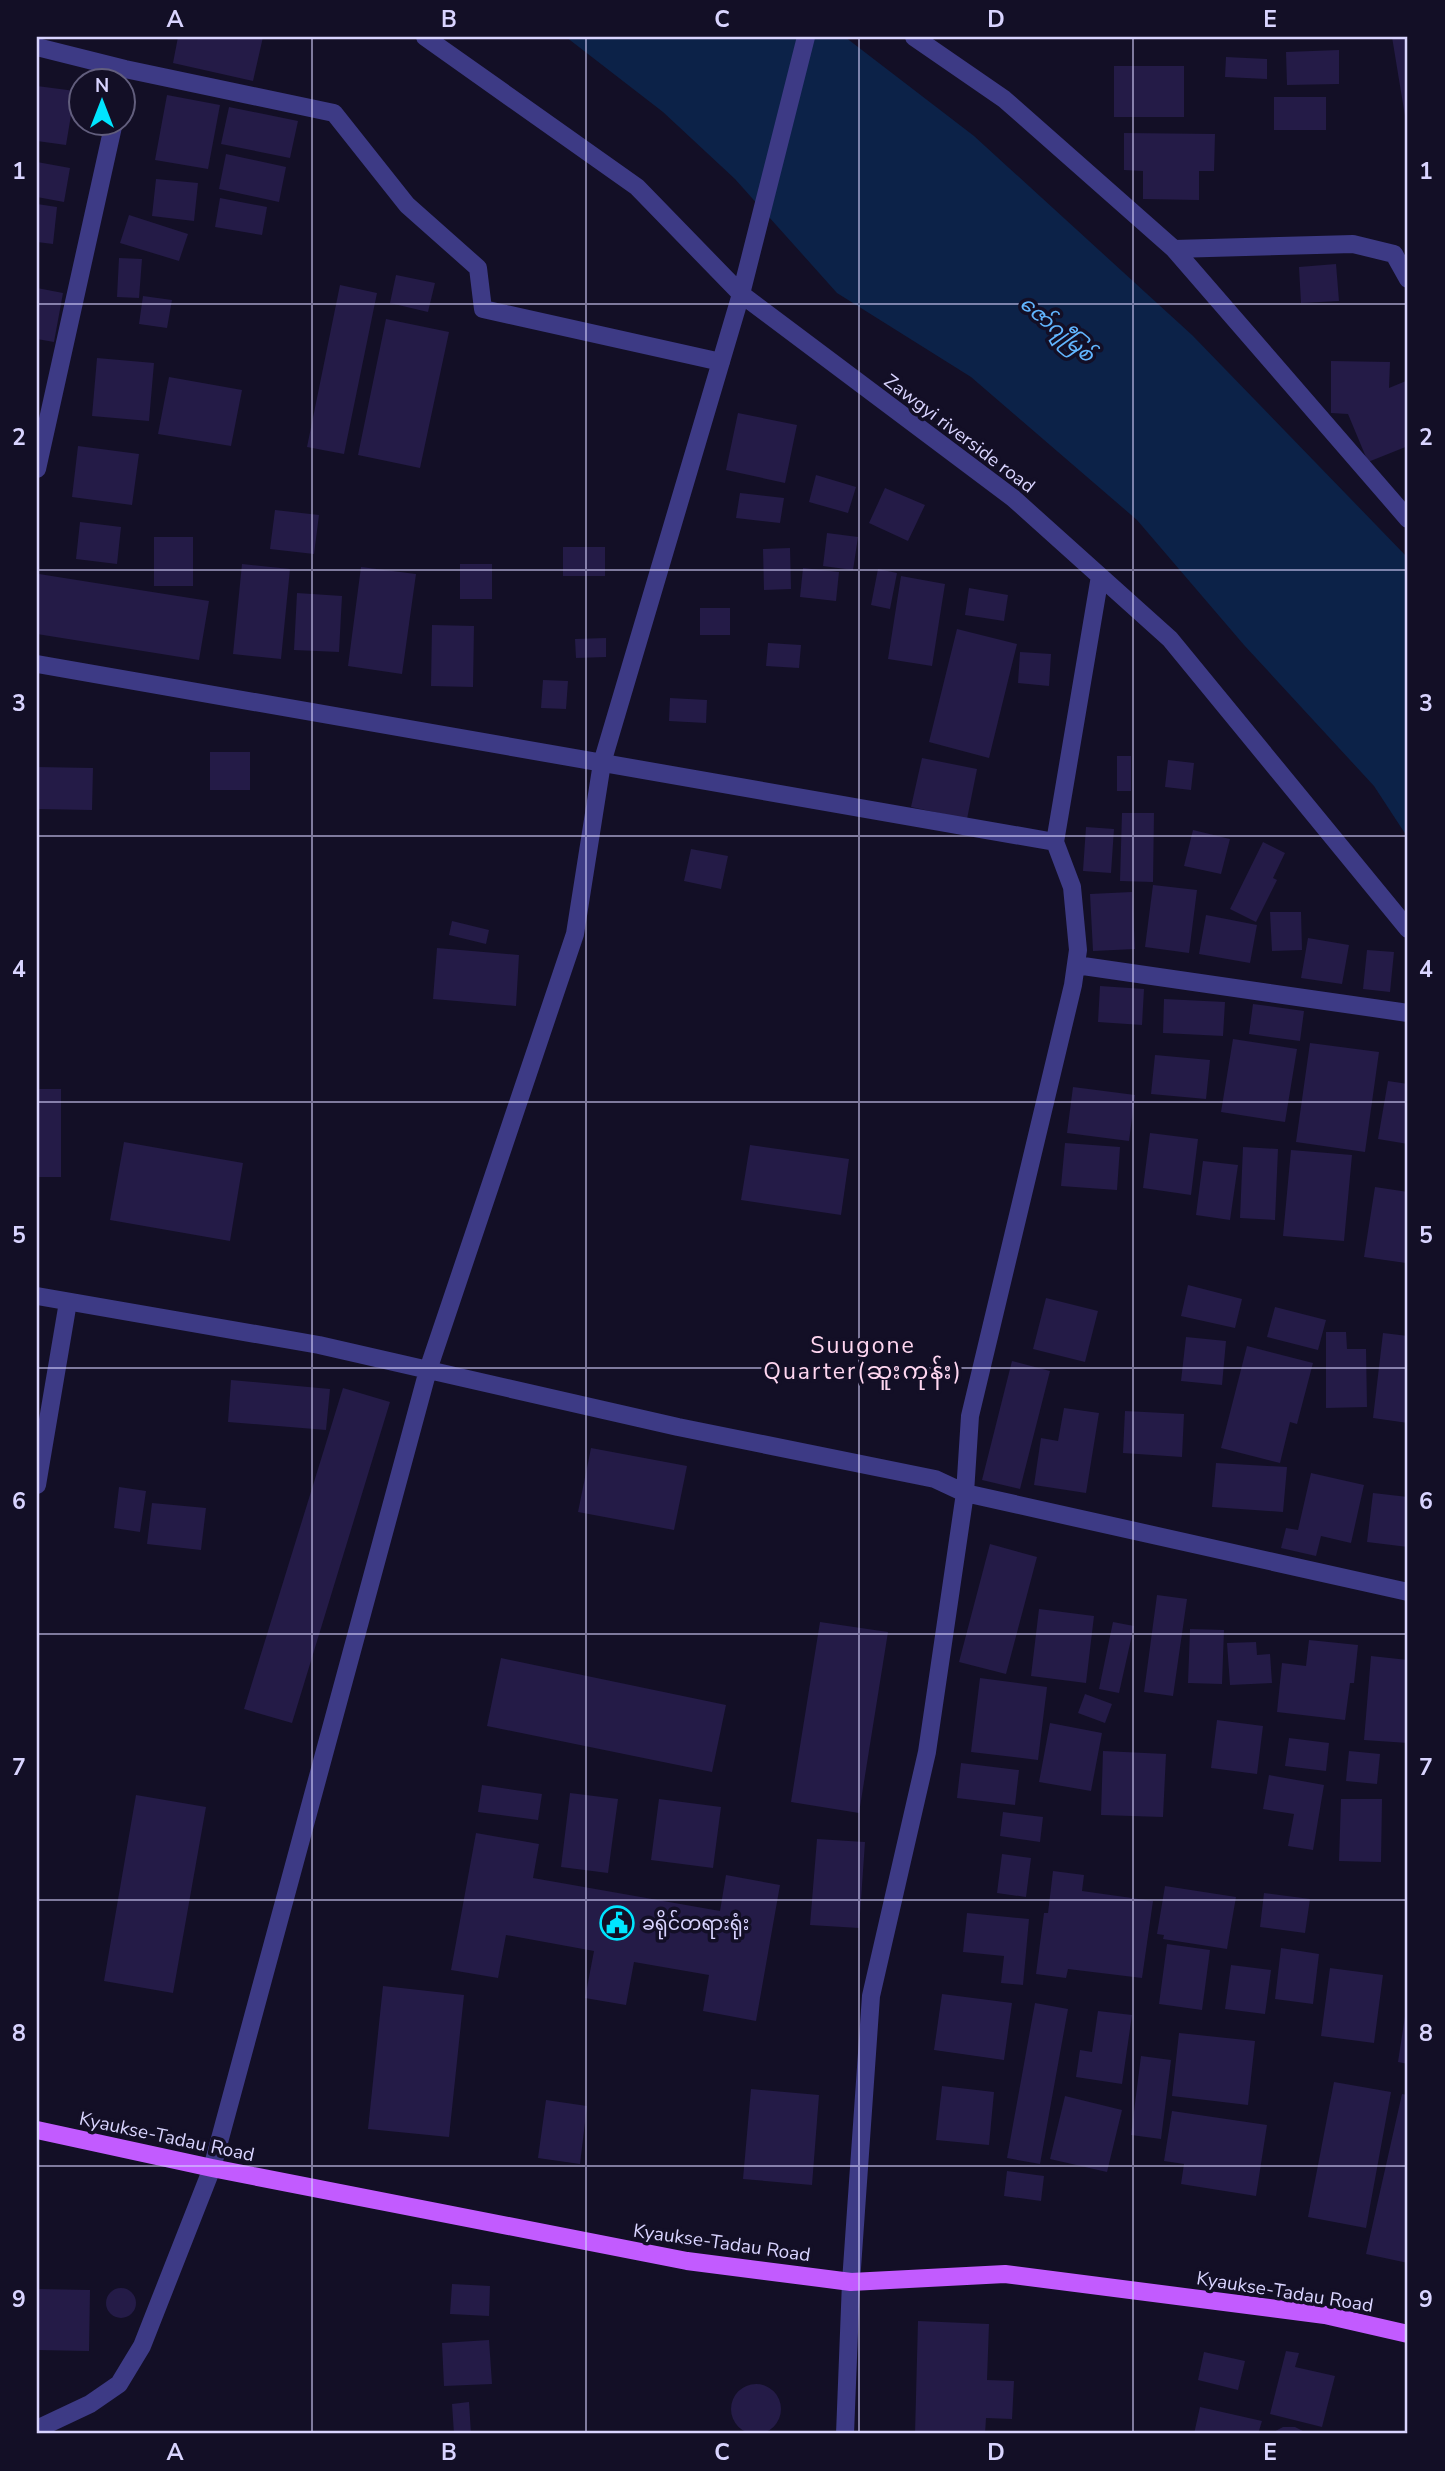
<svg xmlns="http://www.w3.org/2000/svg" width="1445" height="2471" viewBox="0 0 1445 2471" font-family="'Nunito Sans','Noto Sans Myanmar',sans-serif">
  <style>
    .water { fill: #0c2248 }
    .building { fill: #241b47 }
    .lines { fill: none; stroke-linecap: round; stroke-linejoin: round }
    .minor { stroke: #3d3a85; stroke-width: 18 }
    .major { stroke: #c25bff; stroke-width: 18 }
    .grid { fill: none; stroke: #d9d4ff; stroke-width: 2; stroke-opacity: 0.55 }
    .labels { text-anchor: middle; stroke-width: 7; stroke-linejoin: round; paint-order: stroke }
    .street-label { font-size: 19px; fill: #d9d4ff; stroke: #130f26 }
    .poi-label { font-size: 19px; fill: #d9d4ff; stroke: #130f26; text-anchor: start }
    .water-label { font-size: 21px; font-style: italic; fill: #62b6ff; stroke: #130f26 }
    .quarter-label { font-size: 23px; letter-spacing: 2px; fill: #ffd6f0; stroke: #130f26 }
    .neatline { fill: none; stroke: #d9d4ff; stroke-width: 2.5 }
    .grid-label { font-size: 23px; text-anchor: middle; font-weight: bold; fill: #d9d4ff }
  </style>
  <rect width="100%" height="100%" fill="#130f26"/>
  <path class="water" d="M566,37H845L974,136L1192,335L1408,558V838L1374,786L1244,645L1137,520L971,377L837,293L735,179L663,112Z"/>
  <path class="building" d="M178,37H263L253,81L173,63Z
    M1392,37H1408V115L1405,116Z
    M1339,50V84L1287,85L1286,52Z
    M1226,57L1267,59V79L1225,77Z
    M1114,66H1184V117H1114Z
    M37,86L75,91L66,145L37,141Z
    M167,95L220,105L208,169L155,160Z
    M1274,97H1326V130H1274Z
    M229,107L298,121L290,158L221,144Z
    M1124,133L1215,134L1214,171H1199V200L1143,199V171L1124,170Z
    M226,154L286,167L279,202L219,189Z
    M37,162L70,168L64,202L37,197Z
    M156,179L198,183L194,221L152,216Z
    M220,198L267,207L262,235L215,227Z
    M37,204L57,207L53,244L37,242Z
    M129,215L188,234L179,261L120,243Z
    M119,258L142,259L139,298L117,297Z
    M1336,264L1339,301L1301,303L1299,267Z
    M396,275L435,283L428,312L390,303Z
    M340,285L377,293L344,454L307,447Z
    M37,288L63,293L54,342L37,339Z
    M143,296L172,300L167,328L139,324Z
    M386,319L449,332L420,468L358,455Z
    M97,358L154,363L149,421L92,416Z
    M1331,361L1390,362L1389,388L1406,381L1408,386V446L1368,462L1348,414L1331,413Z
    M169,377L242,390L231,446L158,434Z
    M738,413L797,425L785,483L726,470Z
    M78,446L139,454L132,505L72,497Z
    M816,475L856,487L848,513L809,502Z
    M885,488L925,505L908,541L869,523Z
    M740,493L784,498L780,523L736,518Z
    M275,510L319,515L314,554L270,549Z
    M80,522L121,527L117,564L76,559Z
    M827,533L858,537L853,570L823,566Z
    M154,537H193V586H154Z
    M563,547H605V576H563Z
    M790,548L791,589L764,590L763,549Z
    M242,564L290,569L281,659L233,654Z
    M460,564H492V599H460Z
    M361,567L416,574L402,674L348,666Z
    M803,568L839,572L836,601L800,597Z
    M878,569L897,573L890,609L871,605Z
    M39,574L209,601L199,660L37,634Z
    M901,576L945,584L932,666L888,659Z
    M969,588L1008,595L1004,621L965,615Z
    M297,593L342,596L339,652L294,650Z
    M700,608H730V635H700Z
    M432,625L474,626L473,687L431,686Z
    M957,629L1017,644L989,758L929,742Z
    M606,638V657L576,658L575,639Z
    M768,643L801,645L799,668L766,666Z
    M1020,652L1051,654L1049,686L1018,683Z
    M543,680L568,681L566,709L541,708Z
    M670,698L707,700L706,723L669,721Z
    M210,752H250V790H210Z
    M1117,756H1131V791H1117Z
    M922,758L977,769L967,819L911,807Z
    M1168,760L1194,763L1191,790L1165,787Z
    M37,767L93,768L92,810L37,809Z
    M1122,813H1154L1153,882L1120,881Z
    M1086,827L1114,829L1111,873L1083,871Z
    M1193,830L1230,839L1221,874L1184,866Z
    M1263,842L1285,853L1273,878L1277,880L1256,922L1230,909Z
    M691,849L728,856L721,889L684,881Z
    M1153,885L1197,890L1189,953L1145,947Z
    M1132,892L1135,949L1093,951L1090,894Z
    M1270,912H1301L1302,950L1272,951Z
    M1206,915L1257,925L1250,963L1199,954Z
    M452,921L489,930L486,944L449,935Z
    M1308,938L1349,945L1342,984L1301,978Z
    M437,948L519,955L516,1006L433,999Z
    M1367,950L1394,952L1390,992L1363,989Z
    M1100,986L1144,989L1142,1025L1098,1022Z
    M1164,999L1225,1002L1223,1036L1163,1033Z
    M1253,1004L1304,1011L1300,1041L1249,1034Z
    M1233,1039L1297,1049L1285,1122L1221,1112Z
    M1310,1043L1379,1052L1365,1152L1296,1142Z
    M1155,1055L1210,1060L1206,1099L1151,1094Z
    M1388,1081L1408,1084V1144L1378,1139Z
    M1073,1087L1135,1095L1129,1141L1067,1133Z
    M37,1089H61V1177H37Z
    M1150,1133L1198,1139L1191,1195L1143,1188Z
    M124,1142L243,1163L230,1241L110,1220Z
    M1065,1143L1120,1147L1117,1190L1061,1186Z
    M750,1145L849,1159L841,1215L741,1200Z
    M1243,1147L1278,1149L1275,1220L1240,1218Z
    M1291,1150L1352,1155L1344,1241L1283,1236Z
    M1203,1161L1238,1165L1230,1220L1196,1215Z
    M1375,1187L1408,1192L1406,1263L1364,1257Z
    M1188,1285L1242,1299L1235,1328L1181,1316Z
    M1046,1298L1098,1311L1085,1362L1033,1349Z
    M1275,1307L1326,1320L1318,1350L1267,1337Z
    M1326,1332H1346L1347,1349H1366L1367,1407L1326,1408Z
    M1383,1333L1408,1336V1423L1373,1418Z
    M1186,1337L1226,1341L1222,1385L1181,1381Z
    M1247,1346L1313,1363L1297,1424L1290,1422L1280,1463L1221,1448Z
    M1012,1361L1050,1371L1020,1489L982,1480Z
    M231,1380L330,1389L326,1430L228,1422Z
    M343,1388L390,1402L292,1723L244,1709Z
    M1064,1408L1099,1413L1086,1493L1034,1485L1041,1438L1058,1441Z
    M1125,1411L1184,1414L1182,1457L1123,1453Z
    M591,1448L687,1466L674,1530L578,1512Z
    M1216,1463L1287,1467L1283,1512L1212,1507Z
    M1311,1473L1364,1485L1351,1543L1321,1536L1316,1556L1281,1548L1286,1528L1298,1530Z
    M119,1487L146,1491L140,1532L114,1528Z
    M1373,1493L1408,1497V1547L1367,1542Z
    M152,1503L206,1508L201,1550L147,1544Z
    M990,1544L1037,1557L1006,1674L959,1662Z
    M1157,1595L1187,1599L1173,1696L1144,1692Z
    M1039,1609L1094,1616L1086,1683L1031,1676Z
    M820,1622L888,1632L859,1813L791,1802Z
    M1113,1622L1134,1626L1119,1693L1099,1689Z
    M1190,1629L1224,1630L1222,1684L1188,1683Z
    M1309,1640L1358,1645L1354,1683H1350L1345,1720L1277,1712L1282,1663L1306,1666Z
    M1256,1642L1257,1655L1270,1654L1272,1683L1230,1685L1227,1643Z
    M1371,1656L1408,1660V1743L1364,1740Z
    M501,1658L726,1705L712,1772L487,1726Z
    M980,1678L1047,1687L1038,1760L971,1752Z
    M1085,1694L1112,1704L1105,1723L1078,1713Z
    M1217,1720L1263,1726L1257,1774L1211,1768Z
    M1050,1723L1102,1733L1091,1791L1039,1782Z
    M1289,1738L1329,1743L1326,1771L1285,1766Z
    M1103,1751L1166,1754L1163,1817L1101,1815Z
    M1349,1751L1380,1754L1377,1784L1346,1781Z
    M961,1763L1019,1770L1015,1805L957,1798Z
    M1269,1775L1324,1785L1313,1850L1288,1846L1294,1814L1263,1809Z
    M482,1785L542,1794L538,1820L478,1812Z
    M570,1793L618,1799L608,1873L561,1867Z
    M136,1795L206,1807L173,1993L104,1981Z
    M659,1799L721,1807L713,1868L651,1860Z
    M1341,1799H1382L1381,1862L1339,1861Z
    M1003,1812L1043,1817L1040,1842L1000,1836Z
    M476,1833L539,1844L533,1878L720,1911L726,1875L780,1885L756,2021L703,2011L709,1975L634,1962L626,2005L585,1998L594,1951L506,1935L498,1978L451,1970Z
    M817,1839L865,1842L859,1928L810,1925Z
    M1002,1854L1031,1858L1026,1897L997,1893Z
    M1053,1871L1084,1875L1082,1891L1153,1901L1142,1978L1068,1969L1066,1978L1036,1974L1044,1913H1048Z
    M1165,1886L1236,1897L1227,1949L1163,1939L1164,1935L1157,1934Z
    M1264,1893L1310,1899L1305,1933L1260,1927Z
    M967,1913L1029,1919L1023,1985L1001,1983L1004,1956L963,1952Z
    M1167,1944L1210,1950L1202,2010L1159,2004Z
    M1281,1948L1319,1954L1313,2004L1275,1999Z
    M1231,1965L1271,1970L1265,2014L1225,2009Z
    M1330,1968L1383,1975L1374,2043L1321,2036Z
    M383,1986L464,1995L449,2137L368,2129Z
    M942,1994L1012,2003L1004,2060L934,2050Z
    M1035,2003L1068,2009L1040,2164L1007,2158Z
    M1407,2003H1408V2064L1398,2062Z
    M1098,2011L1132,2015L1122,2084L1076,2077L1080,2050L1092,2052Z
    M1179,2033L1255,2041L1248,2105L1172,2096Z
    M1141,2056L1171,2060L1161,2139L1131,2135Z
    M1334,2082L1391,2092L1366,2228L1308,2217Z
    M942,2086L994,2092L989,2145L936,2140Z
    M751,2089L819,2095L812,2185L743,2179Z
    M1402,2094L1408,2095V2263L1366,2254Z
    M1065,2096L1122,2110L1107,2172L1050,2159Z
    M546,2100L587,2106L580,2164L538,2158Z
    M1172,2111L1267,2125L1256,2196L1181,2184L1184,2164L1164,2161Z
    M1007,2171L1044,2176L1041,2201L1004,2196Z
    M452,2284L490,2286L489,2316L450,2314Z
    M106 2303a15 15 0 1 1 30 0a15 15 0 1 1-30 0Z
    M37,2289L90,2290L89,2351L37,2350Z
    M918,2321L989,2324L987,2380L1014,2381L1012,2419L986,2418L985,2434H915Z
    M489,2340L492,2384L444,2386L442,2343Z
    M1286,2351L1299,2353L1295,2367L1335,2376L1322,2427L1270,2414Z
    M1204,2352L1245,2361L1238,2390L1198,2380Z
    M731 2409a25 25 0 1 1 50 0a25 25 0 1 1-50 0Z
    M469,2402L471,2434H454L452,2404Z
    M1200,2407L1262,2421L1258,2434H1194Z
    M1283,2427H1295L1309,2434H1270Z"/>
  <g class="lines">
    <path class="minor" d="M425,37L637,187L741,294L1013,498L1170,639L1408,929
      M914,37L1004,99L1174,249L1408,519
      M37,47L125,69L334,113L407,205L478,268L483,309L721,362
      M1174,249L1353,244L1394,254L1408,279
      M37,469L114,122
      M37,664L1055,842L1100,576
      M1055,842L1072,887L1078,950L1073,985L970,1416L965,1493L1408,1592
      M1076,965L1408,1013
      M37,1296L319,1345L678,1427L935,1479L965,1493L927,1752L871,1996L851,2282L845,2434
      M37,1485L68,1302
      M37,2429L90,2404L119,2384L142,2346L212,2168L428,1370L575,934L602,763L741,294L806,37"/>
    <path class="major" d="M37,2130L212,2168L687,2261L851,2282L1005,2274L1325,2315L1408,2334"/>
  </g>
  <path class="grid" d="M312,37V2434M586,37V2434M859,37V2434M1133,37V2434M37,304H1408M37,570H1408M37,836H1408M37,1102H1408M37,1368H1408M37,1634H1408M37,1900H1408M37,2166H1408"/>
  <defs>
    <symbol id="civic-ring" viewBox="-11 -11 22 22"><circle r="9.5" fill="#130f26" stroke="#00e5ff" stroke-width="1.5"/><path d="M-.6-6.5H3V-4.5H.6V-3L4-1V1h2V6H-6V1h2V-1L-.6-3ZM-1.2 2.5V6h2.4V2.5Z" fill="#00e5ff"/></symbol>
  </defs>
  <g fill-rule="evenodd">
    <use href="#civic-ring" x="598" y="1904" width="38" height="38"/>
  </g>
  <g class="labels">
    <g class="street-label">
      <text transform="translate(960 433) rotate(37)" y="7">Zawgyi riverside road</text>
      <text transform="translate(167 2136) rotate(12)" y="7">Kyaukse-Tadau Road</text>
      <text transform="translate(722 2242) rotate(8)" y="7">Kyaukse-Tadau Road</text>
      <text transform="translate(1285 2291) rotate(9)" y="7">Kyaukse-Tadau Road</text>
    </g>
    <g class="poi-label">
      <text x="642" y="1930">ခရိုင်တရားရုံး</text>
    </g>
    <g class="water-label">
      <text transform="translate(1057 329) rotate(40)" y="7">ဇော်ဂျီမြစ်</text>
    </g>
    <g class="quarter-label">
      <text x="863" y="1353">Suugone<tspan x="863" dy="26">Quarter(ဆူးကုန်း)</tspan></text>
    </g>
  </g>
  <rect width="1445" height="2471" fill="none" stroke="#130f26" stroke-width="77"/>
  <g transform="translate(102 102)"><circle r="33" fill="#130f26" stroke="#625e7d" stroke-width="2"/>
  <path d="M0-5L12 26L0 18L-12 26Z" fill="#00e5ff"/>
  <text y="-10" font-size="19" font-weight="bold" text-anchor="middle" fill="#d9d4ff">N</text>
  </g>
  <rect x="38" y="38" width="1368" height="2394" class="neatline"/>
  <g class="grid-label">
    <text x="175" y="27">A</text>
    <text x="449" y="27">B</text>
    <text x="722" y="27">C</text>
    <text x="996" y="27">D</text>
    <text x="1270" y="27">E</text>
    <text x="19" y="179">1</text>
    <text x="1426" y="179">1</text>
    <text x="19" y="445">2</text>
    <text x="1426" y="445">2</text>
    <text x="19" y="711">3</text>
    <text x="1426" y="711">3</text>
    <text x="19" y="977">4</text>
    <text x="1426" y="977">4</text>
    <text x="19" y="1243">5</text>
    <text x="1426" y="1243">5</text>
    <text x="19" y="1509">6</text>
    <text x="1426" y="1509">6</text>
    <text x="19" y="1775">7</text>
    <text x="1426" y="1775">7</text>
    <text x="19" y="2041">8</text>
    <text x="1426" y="2041">8</text>
    <text x="19" y="2307">9</text>
    <text x="1426" y="2307">9</text>
    <text x="175" y="2460">A</text>
    <text x="449" y="2460">B</text>
    <text x="722" y="2460">C</text>
    <text x="996" y="2460">D</text>
    <text x="1270" y="2460">E</text>
  </g>
</svg>
